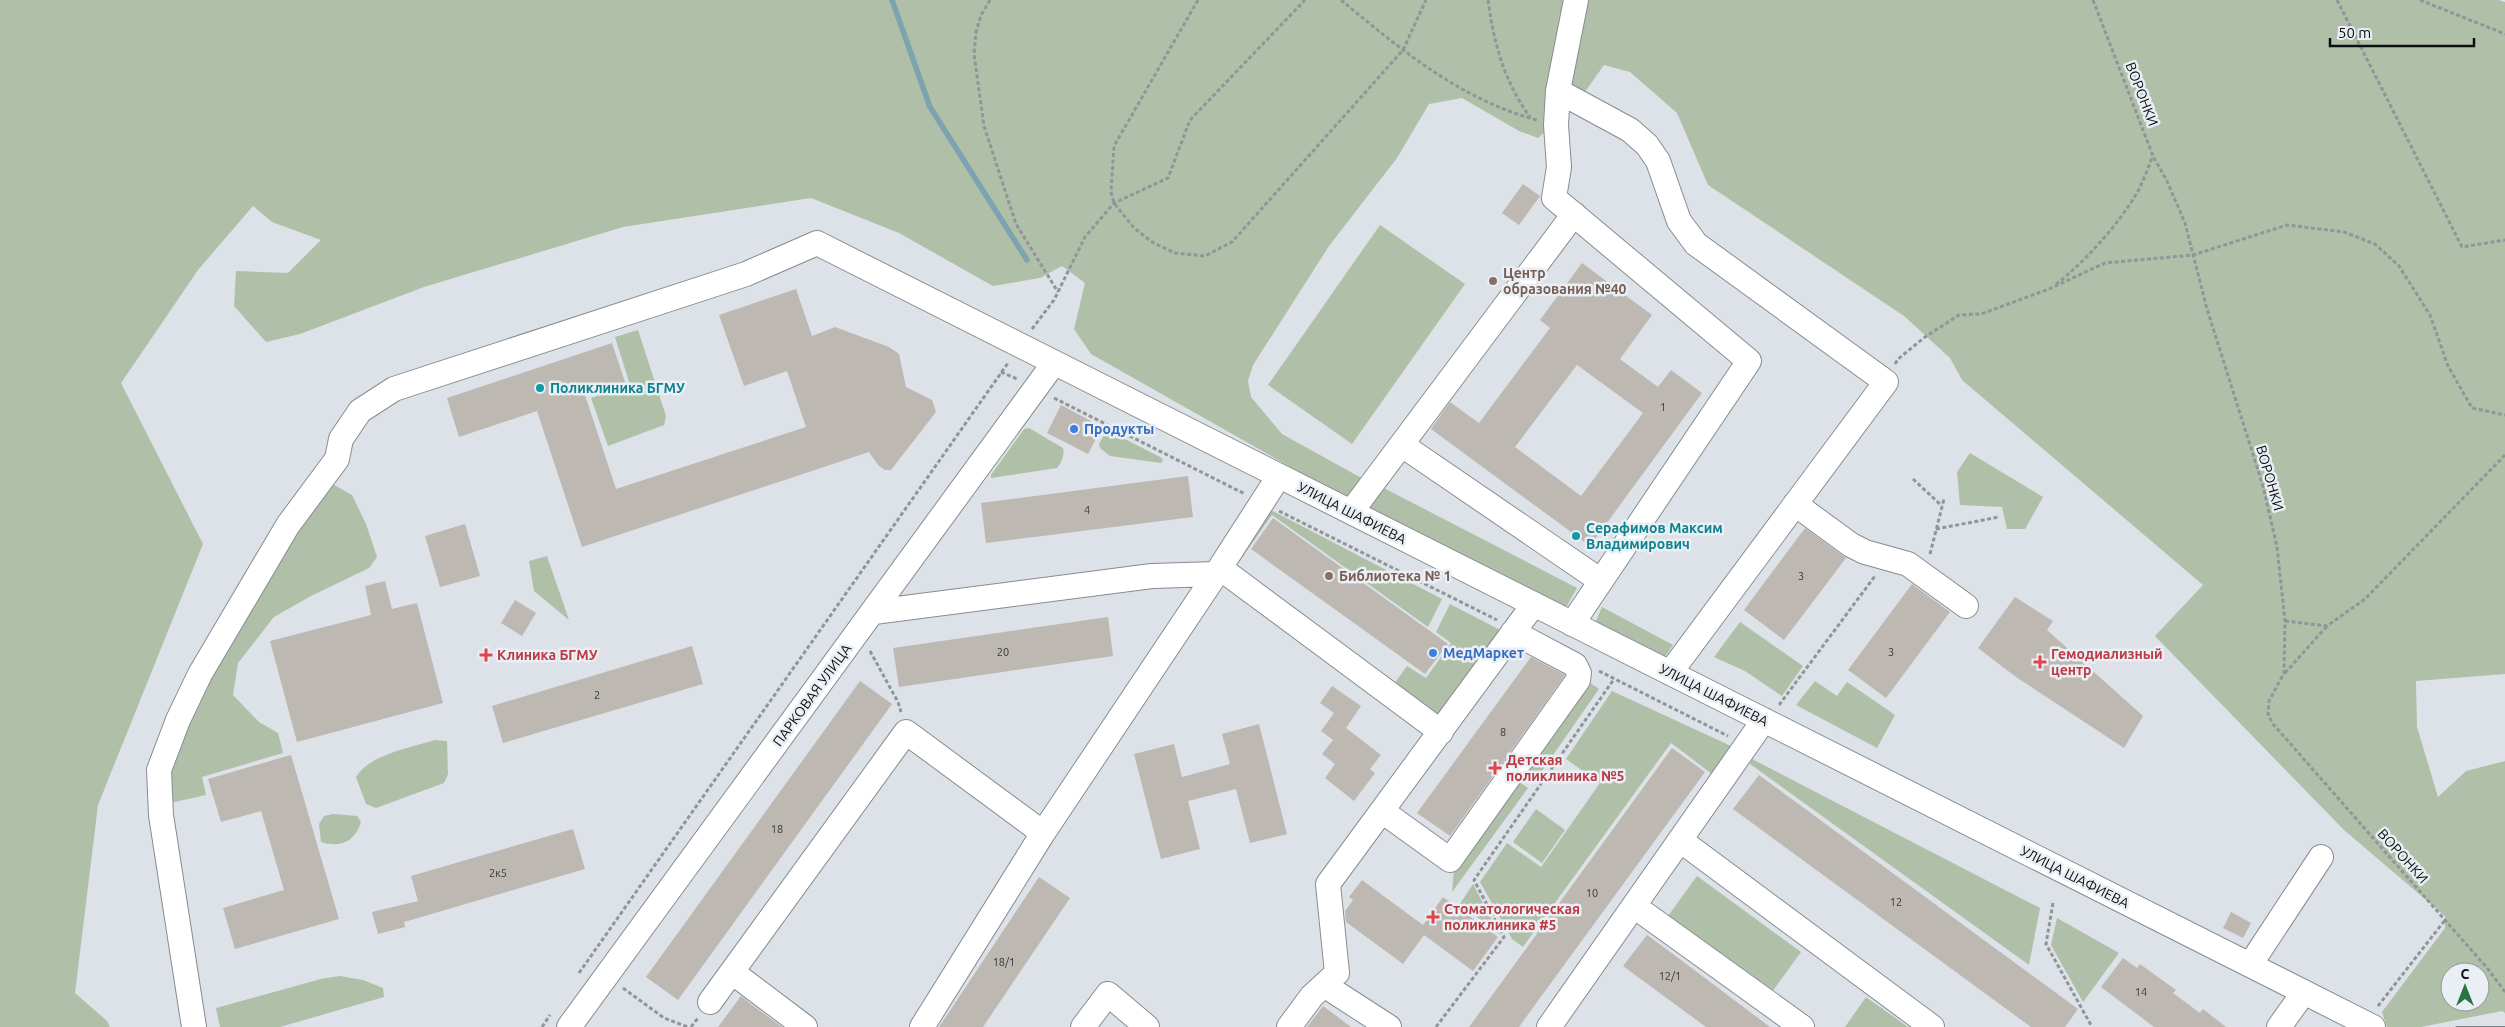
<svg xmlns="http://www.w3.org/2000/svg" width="2505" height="1027" viewBox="0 0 2505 1027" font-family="Ubuntu,sans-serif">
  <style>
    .green { fill: #b0bfa7; fill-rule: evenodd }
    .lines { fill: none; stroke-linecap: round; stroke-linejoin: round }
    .stream { stroke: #7da3b0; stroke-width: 5.5 }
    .building { fill: #bdb8b2; fill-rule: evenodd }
    .minor-casing { stroke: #878c92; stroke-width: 26 }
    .path { stroke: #919599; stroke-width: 3; stroke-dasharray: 4 2.5; stroke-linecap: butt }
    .minor { stroke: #fff; stroke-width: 24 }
    .tram { stroke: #232628; stroke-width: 1 }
    .education-dot { fill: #8d6e63; stroke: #e9eff5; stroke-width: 2 }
    .culture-dot { fill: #0f9aa8; stroke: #e9eff5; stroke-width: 2 }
    .shop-dot { fill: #3f7fe0; stroke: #e9eff5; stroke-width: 2 }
    .health-dot { fill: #e0444e; stroke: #e9eff5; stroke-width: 2 }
    .labels { text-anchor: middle; stroke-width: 5; stroke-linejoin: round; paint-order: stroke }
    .number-label { font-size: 11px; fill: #383838 }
    .street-label { font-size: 14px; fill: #0c0e10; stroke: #e9eff5 }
    .education-label { font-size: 14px; font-weight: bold; fill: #785e54; stroke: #e9eff5; text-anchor: start }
    .culture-label { font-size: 14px; font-weight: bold; fill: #0d838f; stroke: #e9eff5; text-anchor: start }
    .shop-label { font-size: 14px; font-weight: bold; fill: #366cbe; stroke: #e9eff5; text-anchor: start }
    .health-label { font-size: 14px; font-weight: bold; fill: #be3a42; stroke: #e9eff5; text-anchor: start }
  </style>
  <rect width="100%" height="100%" fill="#dce2e7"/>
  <path class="green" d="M0,0H2499L2505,2V674L2416,681L2417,727L2438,797L2466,771L2505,761V1013L2502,1011L2421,1027H2387L2382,1012L2445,928V916L2344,830L2155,636L2203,585L1962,380L1950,358L1904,316L1708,185L1677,113L1630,72L1604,65L1577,103L1538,138L1519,131L1462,98L1429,104L1397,158L1329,246L1253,365L1248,381L1251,397L1282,434L1365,480L1347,499L1091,354L1074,329L1085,283L1062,266L1040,278L993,286L899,233L811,198L623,227L424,287L300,334L266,342L234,306L236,271L288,273L321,240L272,222L253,206L198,270L121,383L203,544L98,805L75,993L107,1021L110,1027H0ZM2450,972H2480V1002H2450Z
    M1380,225L1465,284L1352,444L1268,385Z
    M638,330L666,416L664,425L608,446L591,398L630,385L615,337Z
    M1029,428L1063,448C1065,455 1061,463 1057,468L991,478V475L1024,429Z
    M1107,430L1162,458L1163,460L1161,463L1110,456L1100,448L1099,444Z
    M1970,453L2043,497L2025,529H2007L2002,507L1960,505L1957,472Z
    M329,482L352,495L366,524L377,557L369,568L309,597L274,617L238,663L233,695L259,722L278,733L283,753L202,777L206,795L166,804V765L209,672Z
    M1378,485L1577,588L1565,609L1363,509Z
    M1265,507L1442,599L1428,627L1272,515L1234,569L1228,565Z
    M547,556L569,620L534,591L529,561Z
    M1450,604L1506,633L1442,723L1392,687L1407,666L1426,678L1451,643L1436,632Z
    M1602,607L1673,645L1664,658L1595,623Z
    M1740,622L1803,666L1782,696L1745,671L1714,657Z
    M1815,681L1837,696L1847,682L1895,715L1877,748L1796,705Z
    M1589,682L1599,689L1537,778L1526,770Z
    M1612,691L1731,746L1712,774L1671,743L1523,947L1512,939L1480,882L1507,843L1541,867L1600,783L1566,759Z
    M435,740L447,741L448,774L444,783L376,808L366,804L356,777C370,754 410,748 435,740Z
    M1752,759L2040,908L2029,965L1750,764Z
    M1518,781L1528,788L1452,892L1454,869Z
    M1536,809L1565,830L1542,863L1513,842Z
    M333,814L357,816L361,822C355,842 340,848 321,842L319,824L324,816Z
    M1697,876L1801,952L1772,992L1668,916Z
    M1473,884L1499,934L1460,904Z
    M2057,918L2119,953L2083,1002L2051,945Z
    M340,976L363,980L383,988L384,997L280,1027H220L216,1008L321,979Z
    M1866,997L1908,1027H1845Z"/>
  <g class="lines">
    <path class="stream" d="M892,0L930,107L1027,260"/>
  </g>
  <path class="building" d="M1523,184L1540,196L1519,225L1502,213Z
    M1582,263L1652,315L1620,359L1658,387L1671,370L1702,393L1590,546L1431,429L1450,402L1479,423L1550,328L1540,320ZM1577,365L1643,413L1581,496L1515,447Z
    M796,289L812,336L835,327L889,347L899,354L906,387L932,400L936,412L891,470H885L878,465L869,452L582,547L537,411L459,437L447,398L612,343L625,382L585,395L616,489L806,427L787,371L744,386L719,315Z
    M1061,405L1102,427L1088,454L1047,433Z
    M1188,476L1193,517L986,543L981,503Z
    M1273,518L1448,644L1425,674L1251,549Z
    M465,524L480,576L440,587L425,536Z
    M1805,528L1846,558L1784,640L1744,610Z
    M385,581L392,609L417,603L443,703L297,742L270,641L371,615L365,586Z
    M1912,584L1950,612L1886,698L1848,670Z
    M2015,597L2053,621L2047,630L2143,716L2124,748L2016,677L1978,648Z
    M515,600L536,613L522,636L501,623Z
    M1108,617L1113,656L899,687L893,648Z
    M692,646L703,684L503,743L492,706Z
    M1531,657L1565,675L1450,836L1417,813Z
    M860,681L892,704L678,1000L646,977Z
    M1332,686L1361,706L1346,728L1381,755L1370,769L1375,773L1354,801L1325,778L1335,764L1322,754L1333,740L1321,731L1334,713L1320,703Z
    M1259,724L1287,834L1250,843L1236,789L1188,801L1200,849L1161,859L1134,754L1174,744L1182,777L1230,764L1222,734Z
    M1672,748L1705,772L1540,998L1519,1027H1469Z
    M291,755L339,919L235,949L223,908L284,890L261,811L221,822L208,779Z
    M1759,775L2078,1009L2065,1027H2031L1733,809Z
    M573,829L585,869L404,922L405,927L378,934L372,912L418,901L411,876Z
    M1039,877L1070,898L983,1027H939Z
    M1362,880L1423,925L1443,897L1498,937L1473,971L1424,935L1403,964L1346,922L1345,911L1353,900L1349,897Z
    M2231,912L2251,923L2243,938L2223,928Z
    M1647,935L1677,957L1770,1027H1706L1623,966Z
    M2123,958L2137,968L2140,964L2176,990L2173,993L2200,1013L2203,1009L2226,1027H2154L2101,987Z
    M741,996L752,1005L782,1027H718Z
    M1323,1006L1351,1027H1307Z"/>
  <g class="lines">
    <defs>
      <path id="minor" d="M1558,91L1630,130L1647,145L1658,161L1679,221L1696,244L1886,382L1670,673
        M1402,445L1601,581
        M1795,504L1851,545L1865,552L1908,564L1966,606
        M1351,512L1574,214
        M1220,568L1441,732
        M874,612L1152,576L1216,574
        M1572,624L1749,361L1554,198L1559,167L1556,125L1558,91L1576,0
        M1382,811L1450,860L1578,680L1579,673L1575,665L1513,632
        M1680,840L1932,1027
        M1634,906L1802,1027
        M2250,965L2321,857
        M732,972L805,1027
        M1324,985L1389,1027
        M710,1002L906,732L1043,833
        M194,1027L161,815L159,770L178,720L200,674L288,525L337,459L341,439L360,411L394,389L746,274L817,243L2373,1027
        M569,1027L1054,363
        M922,1027L1043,833L1216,574L1279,476
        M1083,1027L1108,994L1147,1027
        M1289,1027L1312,996L1337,973L1328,884L1534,604
        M1549,1027L1764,720
        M2279,1027L2304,992"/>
    </defs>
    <use href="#minor" class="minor-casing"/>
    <path class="path" d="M990,0L981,15L976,32L974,54L984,126L1016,224L1058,292
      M1198,0L1114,146L1111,192L1114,203L1134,228L1152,242L1175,253L1205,256L1232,242L1403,50L1426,0
      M1341,0C1400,49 1461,100 1537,120
      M1488,0C1494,44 1504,81 1530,117
      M2093,0L2153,156L2167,181L2185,223L2207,309L2263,486L2277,547L2285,621L2284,673L2269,701L2268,714L2273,724L2488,969L2505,992
      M2337,0L2462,247L2505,240
      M2420,0L2505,34
      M2056,284C2084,263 2120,223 2138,191C2144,180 2148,167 2153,156
      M1032,329L1054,300L1085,237L1114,203L1168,178L1190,120L1305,0
      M1895,364L1898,359L1925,337L1959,315L1981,314L2049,289L2105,263L2193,255L2287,225L2344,232L2375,244L2399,266L2430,315L2448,366L2472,408L2505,415
      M1001,372L1017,379
      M1054,398L1245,494
      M1913,479L1942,506
      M1279,511L1497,620
      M1936,529L1999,517
      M1930,554L1944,499
      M2285,621L2327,626L2365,599L2505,455
      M870,651L898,702L901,712
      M1599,671L1728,736
      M2285,673L2327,626
      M1779,705L1875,576
      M2053,903L2046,944L2092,1027
      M579,973L1008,363
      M623,988L664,1018L688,1027
      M2378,1006L2445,920
      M542,1027L550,1015
      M691,1027L698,1018
      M1436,1027L1504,937L1474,880L1614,679"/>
    <use href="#minor" class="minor"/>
    <path class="tram" d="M2456,1027H2505"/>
  </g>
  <g class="education-dot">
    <circle cx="1493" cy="281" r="5"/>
    <circle cx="1329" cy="576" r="5"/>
  </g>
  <g class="culture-dot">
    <circle cx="540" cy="388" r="5"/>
    <circle cx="1576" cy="536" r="5"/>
  </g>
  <g class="shop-dot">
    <circle cx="1074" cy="429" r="5"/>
    <circle cx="1433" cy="653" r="5"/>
  </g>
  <g class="health-dot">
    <path d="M483.5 647.5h5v5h5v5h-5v5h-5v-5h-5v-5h5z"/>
    <path d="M2037.5 654.5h5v5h5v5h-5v5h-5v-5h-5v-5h5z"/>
    <path d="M1492.5 760.5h5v5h5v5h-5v5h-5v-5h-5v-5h5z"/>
    <path d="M1430.5 909.5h5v5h5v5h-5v5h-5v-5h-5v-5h5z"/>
  </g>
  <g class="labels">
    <g class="number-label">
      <text x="1663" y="411">1</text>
      <text x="1087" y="514">4</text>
      <text x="1801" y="580">3</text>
      <text x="1003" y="656">20</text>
      <text x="1891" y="656">3</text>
      <text x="597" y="699">2</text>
      <text x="1503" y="736">8</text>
      <text x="777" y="833">18</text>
      <text x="498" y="877">2к5</text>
      <text x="1592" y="897">10</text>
      <text x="1896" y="906">12</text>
      <text x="1004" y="966">18/1</text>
      <text x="1670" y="980">12/1</text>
      <text x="2141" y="996">14</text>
    </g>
    <g class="street-label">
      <text transform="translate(2142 94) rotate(69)" y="5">ВОРОНКИ</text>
      <text transform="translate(2270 478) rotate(74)" y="5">ВОРОНКИ</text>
      <text transform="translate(1352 513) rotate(27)" y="5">УЛИЦА ШАФИЕВА</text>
      <text transform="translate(812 695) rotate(-54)" y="5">ПАРКОВАЯ УЛИЦА</text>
      <text transform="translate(1714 695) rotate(27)" y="5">УЛИЦА ШАФИЕВА</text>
      <text transform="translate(2403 856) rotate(48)" y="5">ВОРОНКИ</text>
      <text transform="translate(2075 877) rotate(27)" y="5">УЛИЦА ШАФИЕВА</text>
    </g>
    <g class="education-label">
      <text x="1503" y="278">Центр<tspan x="1503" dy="16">образования №40</tspan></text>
      <text x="1339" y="581">Библиотека № 1</text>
    </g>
    <g class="culture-label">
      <text x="550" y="393">Поликлиника БГМУ</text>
      <text x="1586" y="533">Серафимов Максим<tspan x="1586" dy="16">Владимирович</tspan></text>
    </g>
    <g class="shop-label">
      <text x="1084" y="434">Продукты</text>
      <text x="1443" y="658">МедМаркет</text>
    </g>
    <g class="health-label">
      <text x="2051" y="659">Гемодиализный<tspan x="2051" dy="16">центр</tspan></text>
      <text x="497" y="660">Клиника БГМУ</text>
      <text x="1506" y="765">Детская<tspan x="1506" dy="16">поликлиника №5</tspan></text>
      <text x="1444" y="914">Стоматологическая<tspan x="1444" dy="16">поликлиника #5</tspan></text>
    </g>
  </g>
  <g transform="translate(2465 987)"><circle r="24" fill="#e9eff5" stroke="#919599"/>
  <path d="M0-4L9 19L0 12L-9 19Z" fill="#287442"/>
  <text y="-8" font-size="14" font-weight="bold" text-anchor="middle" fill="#0c0e10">С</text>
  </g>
  <path d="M2330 38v8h144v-8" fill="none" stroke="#0c0e10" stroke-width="2.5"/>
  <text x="2338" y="38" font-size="15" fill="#0c0e10" stroke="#e9eff5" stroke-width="4" paint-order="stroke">50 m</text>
</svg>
